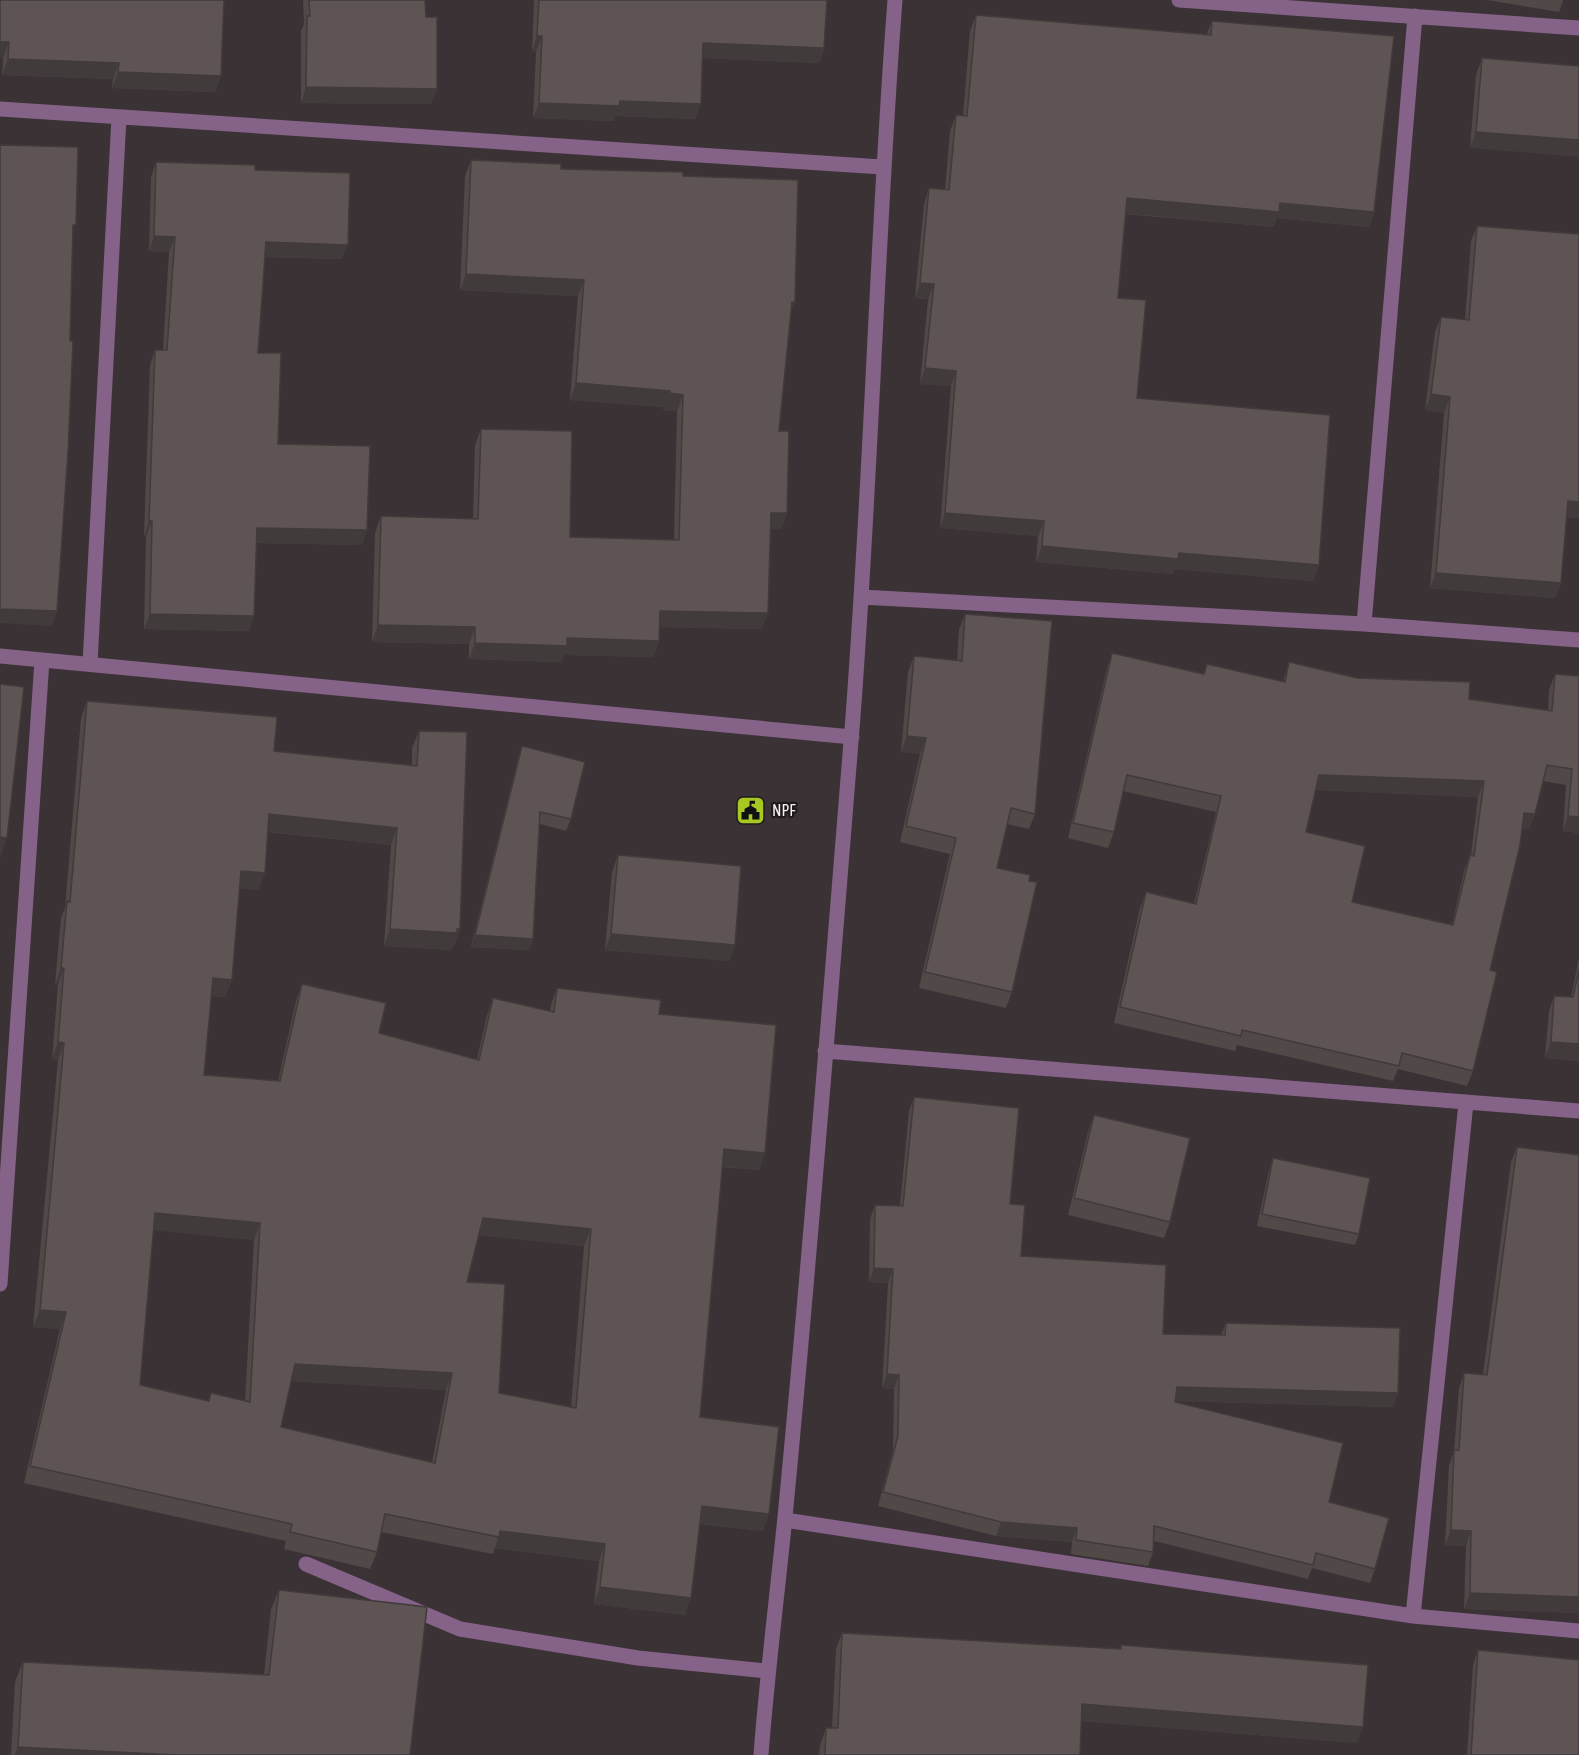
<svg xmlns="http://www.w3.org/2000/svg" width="1579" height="1755" viewBox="0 0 1579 1755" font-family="'Asap Condensed',sans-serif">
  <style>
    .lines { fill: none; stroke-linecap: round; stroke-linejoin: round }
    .lane { stroke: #856287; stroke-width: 15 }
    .street { stroke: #856287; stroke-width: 15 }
    .wall { fill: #514848; fill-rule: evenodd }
    .shaded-wall { fill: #423b3b }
    .building { fill: #5e5454; stroke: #423b3b; stroke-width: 1.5; fill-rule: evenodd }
    .labels { text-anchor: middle; stroke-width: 4.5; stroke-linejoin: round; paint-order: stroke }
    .poi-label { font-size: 16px; fill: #f6f0f2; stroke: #1f1b1d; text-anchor: start }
  </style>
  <rect width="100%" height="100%" fill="#3b3236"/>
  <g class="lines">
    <path class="lane" d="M306,1564L460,1629L638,1658L767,1671"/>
    <path class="street" d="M1179,0L1579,28
      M0,109L882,167
      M861,597L1364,624L1579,640
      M1364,624L1415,16
      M0,656L852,737
      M90,664L119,117
      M825,1051L1579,1111
      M0,1284L42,660
      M785,1520L1413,1616L1579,1631
      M1413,1616L1466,1103
      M761,1755C767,1675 777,1597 785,1517C810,1259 830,1000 851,742C871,495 876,247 895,0"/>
  </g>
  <path class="wall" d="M0,0L221,76L215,92L112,88L113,79L2,75L3,58H0Z
    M303,0H425L426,17L437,89L431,104L301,103V31L304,24Z
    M534,0H827L824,48L819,63L703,58L695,119L615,116L614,121L533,118L536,52L532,51Z
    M1487,0H1563L1559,12Z
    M976,15L1207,34L1212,21L1374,212L1369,227L1277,218L1274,227L1125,214L1118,298L1137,398L1319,565L1313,581L1175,569L1173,574L1036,562L1038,536L940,528L951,386L920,384L928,299L915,298L924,204L929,188L945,190L950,131L956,115L963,116L970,31Z
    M1482,58L1579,66L1470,148L1476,75Z
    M471,160L561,169L683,176L791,314L779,431L787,513L781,529H770L762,629L659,627V641L653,657L564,655L561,662L469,659V644L372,642L375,533L381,516L473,519L475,445L481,429L570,537L674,540L677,411L663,410L664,407L570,400L578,296L460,290L465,176Z
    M156,162L255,170L342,259L265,257L258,353L278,444L367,530L362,545L256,543L249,631L144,629L146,536H144L150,365L155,350H163L169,252L149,251L151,177Z
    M1477,226L1579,518L1567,517L1561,583L1555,598L1430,588L1444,413L1425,410L1435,332L1441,317L1465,320L1471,241Z
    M965,614L1035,814L1029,829L1007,824L997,868L1012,992L1006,1008L919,988L950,854L900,842L920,754L901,752L908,672L914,656L957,660L959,630Z
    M1112,653L1203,674L1207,664L1283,682L1289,662L1357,678L1469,699L1548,710L1549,690L1555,674L1579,676V833L1563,831L1566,785L1543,781L1535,814L1529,829H1522L1490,970L1473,1071L1467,1086L1398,1069L1393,1081L1237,1045L1235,1051L1114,1023L1140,908L1146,892L1194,904L1216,812L1123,791L1114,832L1108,848L1068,838L1107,668ZM1316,790L1478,797L1471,855H1470L1464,871L1452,925L1352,902L1306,832Z
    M87,701L274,751L412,765V748L419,731L460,929L454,946H453L451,950L384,946L391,845L268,832L259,890L239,888L232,980L225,997L211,996L204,1075L278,1081L296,1001L302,984L379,1033L477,1059L487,1015L493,998L550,1012L551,1005L557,988L659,1014L765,1153L759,1170L722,1167L700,1417L763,1531L700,1524L685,1615L594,1604L599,1561L495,1548L493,1554L381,1532L377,1552L370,1569L284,1549L286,1541L24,1483L60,1329L33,1327L58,1060L52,1059L58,985H55L61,918L65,908L81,718ZM153,1230L254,1240L245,1401L211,1393L208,1401L140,1385ZM478,1235L584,1246L571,1407L499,1393L467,1282ZM291,1381L446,1390L432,1463L281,1427Z
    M522,746L571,819L566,831L540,824L533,939L529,950L471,947L518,758Z
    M618,855L735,945L729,961L605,950L612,872Z
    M1579,958V1061L1545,1058L1549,1011L1554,996L1571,997Z
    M914,1097L1010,1204L1021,1256L1163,1334L1221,1335L1226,1323L1398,1393L1393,1407L1175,1401V1402L1329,1502L1375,1569L1370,1583L1312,1568L1308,1579L1154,1541L1153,1552L1148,1566L1071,1554L1072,1542L996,1536L878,1506L893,1450L894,1389L882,1388L888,1283L869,1282L870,1219L875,1205H900L909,1111Z
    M1094,1115L1170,1222L1164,1238L1068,1215L1088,1132Z
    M1517,1147L1579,1155V1613L1464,1609L1466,1546L1445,1545L1449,1466L1454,1451L1459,1389L1464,1373L1483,1374L1511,1162Z
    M1273,1158L1359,1234L1355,1245L1257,1226L1269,1170Z
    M279,1590L410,1755H11L15,1682L23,1662L264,1675L271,1609Z
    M842,1633L1120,1649L1121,1645L1357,1743L1082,1721L1080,1755H819L820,1745L826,1728H832L836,1649Z
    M1478,1650L1579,1755H1467L1473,1665Z"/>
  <path class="shaded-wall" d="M537,36H542L536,52L532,51Z
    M0,42H9L3,58H0Z
    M703,43L824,48L819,63L698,58Z
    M8,59L119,63L113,79L2,75Z
    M118,72L221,76L215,92L112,88Z
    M306,87L437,89L431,104L301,103Z
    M620,101L701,104L695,119L615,116L614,121L533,118L539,103Z
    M1476,132L1579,140V157L1470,148Z
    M1127,198L1280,203L1374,212L1369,227L1277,218L1274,227L1121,213Z
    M154,236L175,237L169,252L149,251Z
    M266,242L348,245L342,259L260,257Z
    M466,274L584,280L578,296L460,290Z
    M920,283L934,284L928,299L915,298Z
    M792,302H795L789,319Z
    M925,368L956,371L951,386L920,384Z
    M576,383L670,391L664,407L570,400Z
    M669,393L683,395L677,411L663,410Z
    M1431,394L1450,397L1444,413L1425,410Z
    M1568,501L1579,502V518L1562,517Z
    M771,513H787L781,529H765Z
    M945,513L1044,521L1038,536L940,528Z
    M149,521H152L146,536H144Z
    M257,528L367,530L362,545L251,543Z
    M1042,546L1179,553L1319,565L1313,581L1175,569L1173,574L1036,562Z
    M1436,573L1561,583L1555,598L1430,588Z
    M0,609L57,611L52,626L0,623Z
    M660,611L768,613L762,629L654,627Z
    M150,614L254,616L249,631L144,629Z
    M378,625L475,627L469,644L372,642Z
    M567,638L659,641L653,657L564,655L561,662L469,659L475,643Z
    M907,736L926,738L920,754L901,752Z
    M1319,775L1484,781L1478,797L1313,790Z
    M1524,813L1535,814L1529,829H1519Z
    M269,814L397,828L391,845L263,831Z
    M1568,816L1579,817V833L1563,831Z
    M0,837L7,838L0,858Z
    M241,871L265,873L259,890L234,888Z
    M390,929H460L454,946H453L451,950L384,946Z
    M611,934L735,945L729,961L605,950Z
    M475,935L533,939L529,950L471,947Z
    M61,968H64L58,985H55Z
    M213,978L232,980L225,997L206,995Z
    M58,1042L64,1043L58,1060L52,1059Z
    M1551,1042L1579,1044V1061L1545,1058Z
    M724,1149L765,1153L759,1170L718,1166Z
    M155,1213L260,1223L254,1240L149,1230Z
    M483,1218L591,1229L584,1246L476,1235Z
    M874,1268L893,1269L888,1283L869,1282Z
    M40,1310L66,1312L60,1329L33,1327Z
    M295,1364L452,1373L446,1390L289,1381Z
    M887,1374L899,1375L894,1389L882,1388Z
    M1177,1387L1398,1393L1393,1407L1172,1401Z
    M702,1506L769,1514L763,1531L695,1523Z
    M1001,1522L1077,1528L1072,1542L996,1536Z
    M1451,1530L1471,1531L1466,1546L1445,1545Z
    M500,1531L605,1544L599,1561L495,1548Z
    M600,1587L691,1598L685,1615L594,1604Z
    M1470,1593L1579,1597V1613L1464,1609Z
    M1082,1704L1363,1727L1357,1743L1076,1721Z
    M18,1747L176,1755H15Z"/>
  <path class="building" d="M0,0H224L221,76L118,72L119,63L8,59L9,42H0Z
    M309,0H425L426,17H437V89L306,87L307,16H310Z
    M539,0H827L824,48L703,43L701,104L620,101L619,106L539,103L542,36H537Z
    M976,15L1211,35L1212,21L1394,36L1374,212L1280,203L1279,212L1127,198L1118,298L1146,300L1137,398L1330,415L1319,565L1179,553L1178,559L1042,546L1044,521L945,513L956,371L925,368L934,284L920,283L929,188L949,190L956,115L967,116Z
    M1482,58L1579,66V140L1476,132Z
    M0,145L78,147L76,225H73L70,341H73L68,452L57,611L0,609Z
    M471,160L561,164V169L683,172V176L798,180L795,302H792L779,431H789L787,513H771L768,613L660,611L659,641L567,638V646L475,643V627L378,625L381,516L478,519L481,429L572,431L570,537L679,540L683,395L669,393L670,391L576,383L584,280L466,274Z
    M156,162L255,165V170L350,173L348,245L266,242L258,353H281L278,444L370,446L367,530L257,528L254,616L150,614L152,521H149L155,350H167L175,237L154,236Z
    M1477,226L1579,234V502L1568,501L1561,583L1436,573L1450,397L1431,394L1441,317L1469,320Z
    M965,614L1052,621L1035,814L1011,808L997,868L1030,875L1029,881L1037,882L1012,992L925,972L956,838L906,826L926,738L907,736L914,656L962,661Z
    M1112,653L1204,674L1207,664L1285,682L1289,662L1357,678L1470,682L1469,699L1552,711L1555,674L1579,676V817L1568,816L1572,769L1547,765L1535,814L1524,813L1520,845L1490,970L1497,972L1473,1071L1402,1053L1399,1066L1242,1030L1241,1036L1120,1007L1146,892L1196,904L1221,796L1127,775L1114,832L1073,823ZM1319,775L1484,781L1474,856L1470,855L1453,925L1352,902L1365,846L1306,832Z
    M0,684L24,687L7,838L0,837Z
    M87,701L277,717L274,751L417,766L419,731L467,732L460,929H457V933L390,929L397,828L269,814L265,873L241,871L232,980L213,978L204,1075L280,1081L302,984L386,1003L379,1033L479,1060L493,998L554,1012L557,988L661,1000L659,1014L776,1025L765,1153L724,1149L700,1417L779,1427L769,1514L702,1506L691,1598L600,1587L605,1544L500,1531L499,1537L385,1514L377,1552L290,1532L292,1524L30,1466L66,1312L40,1310L64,1043L58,1042L64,968H61L67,901L70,902ZM155,1213L260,1223L250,1402L211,1393L209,1401L140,1385ZM483,1218L591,1229L576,1408L499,1393L505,1284L467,1282ZM295,1364L452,1373L435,1463L281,1427Z
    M522,746L585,762L571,819L540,812L533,939L475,935Z
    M618,855L741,866L735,945L611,934Z
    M1579,970V1044L1551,1042L1554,996L1573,997Z
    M914,1097L1019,1108L1010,1204L1025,1205L1021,1256L1166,1265L1163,1334L1225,1335L1226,1323L1400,1328L1398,1393L1177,1387L1175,1402L1343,1443L1329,1502L1389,1518L1375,1569L1316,1553L1313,1565L1154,1526L1153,1552L1076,1540L1077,1528L1001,1522L883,1492L898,1436L899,1375L887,1374L893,1269L874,1268L875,1205L903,1206Z
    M1094,1115L1190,1138L1170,1222L1074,1198Z
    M1517,1147L1579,1155V1597L1470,1593L1471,1531L1451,1530L1454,1450H1459L1464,1373L1487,1375Z
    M1273,1158L1370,1178L1359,1234L1262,1214Z
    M279,1590L427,1607L410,1755H176L18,1747L23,1662L269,1675Z
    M842,1633L1121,1649V1645L1368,1665L1363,1727L1082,1704L1080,1755H825L826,1728H838Z
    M1478,1650L1579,1660V1755H1471Z"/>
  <defs>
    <symbol id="civic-square" viewBox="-11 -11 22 22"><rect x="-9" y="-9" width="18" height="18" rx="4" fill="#a6c821" stroke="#1f1b1d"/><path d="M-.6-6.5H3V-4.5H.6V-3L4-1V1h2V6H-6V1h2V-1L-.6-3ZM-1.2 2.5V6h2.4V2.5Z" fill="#111"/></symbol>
  </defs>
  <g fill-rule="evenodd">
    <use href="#civic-square" x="734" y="794" width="33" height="33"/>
  </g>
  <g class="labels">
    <g class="poi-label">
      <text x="772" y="816">NPF</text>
    </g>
  </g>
</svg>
